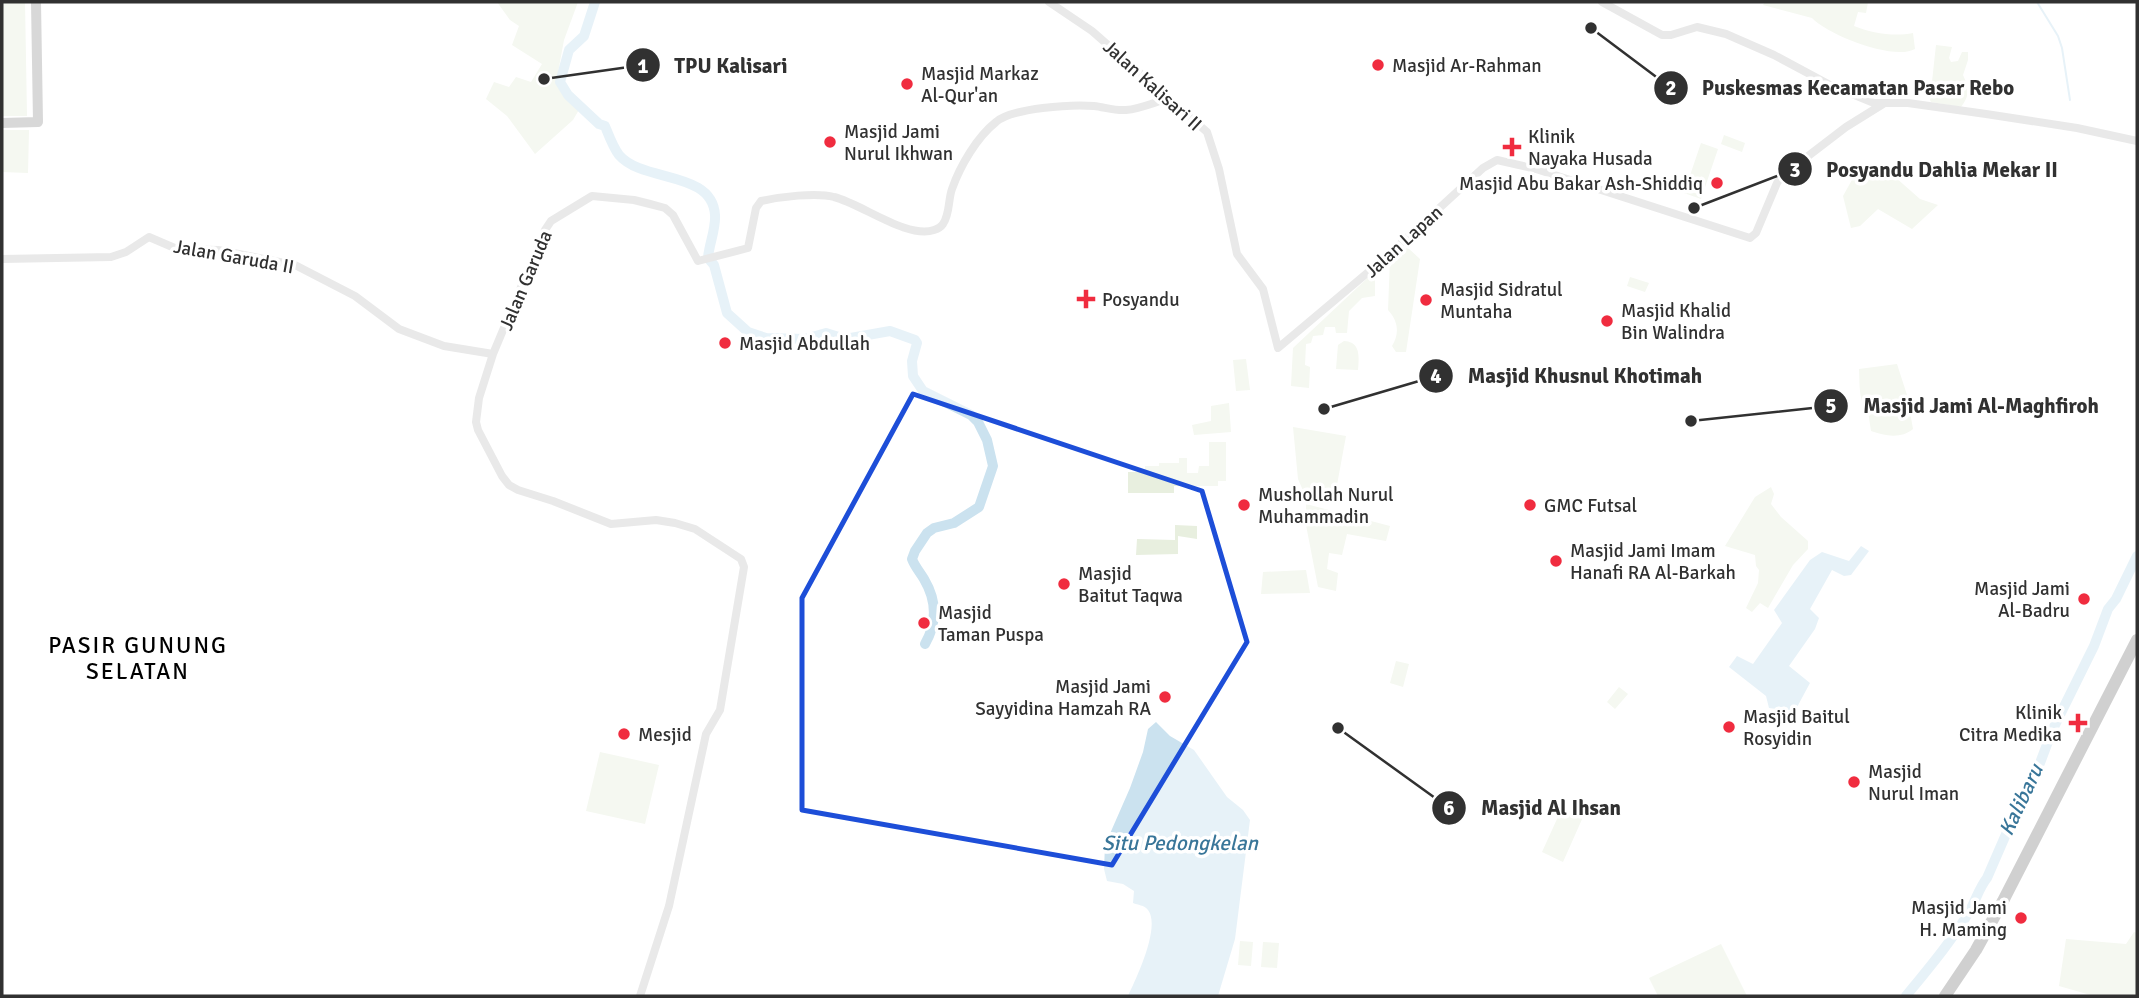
<svg xmlns="http://www.w3.org/2000/svg" width="2139" height="998" viewBox="0 0 2139 998" font-family="Signika,sans-serif">
  <style>
    .green { fill: #e8efdf }
    .water { fill: #cbe2ef }
    .lines { fill: none; stroke-linecap: round; stroke-linejoin: round }
    .stream { stroke: #cbe2ef; stroke-width: 2 }
    .river { stroke: #cbe2ef; stroke-width: 10 }
    .minor { stroke: #cecece; stroke-width: 8 }
    .major { stroke: #a9a9a9; stroke-width: 10 }
    .highway { stroke: #989898; stroke-width: 12 }
    .marked { fill: none; stroke: #1d4ed8; stroke-width: 5; stroke-linejoin: round }
    .poi-dot { fill: #f02c3f; stroke: #fff; stroke-width: 2.5 }
    .labels { text-anchor: middle; stroke-width: 7; stroke-linejoin: round; paint-order: stroke }
    .poi-label { font-size: 19px; fill: #313131; stroke: #fff; text-anchor: start }
    .street-label { font-size: 19px; fill: #313131; stroke: #fff }
    .water-label { font-size: 21px; font-style: italic; fill: #397699; stroke: #fff }
    .quarter-label { font-size: 23px; letter-spacing: 2px; fill: #000; stroke: #fff }
    .leader { fill: none; stroke: #313131; stroke-width: 2.5 }
    .callout-dot { fill: #313131; stroke: #fff; stroke-width: 2.5 }
    .mark-label { font-size: 21px; text-anchor: middle; font-weight: bold; fill: #fff }
    .callout-label { font-size: 21px; text-anchor: middle; font-weight: bold; fill: #313131; stroke: #fff; stroke-width: 7; stroke-linejoin: round; paint-order: stroke }
  </style>
  <rect width="100%" height="100%" fill="#fff"/>
  <path class="green" d="M2,2H25L27,116H2Z
    M497,2H578L564,40L556,83L580,108L573,120L535,154L507,116L486,99L494,82L509,87L516,77L531,82L542,64L512,45L519,26L510,20Z
    M1765,2H1868L1866,13L1858,12L1854,26C1871,33 1894,37 1913,33L1915,49C1894,61 1828,35 1812,18L1763,5Z
    M1936,45L1952,47L1949,58L1951,62L1958,61L1962,52H1968V60L1963,75C1969,88 1970,95 1961,107L1931,102L1930,100Z
    M2,130H29L28,173L2,172Z
    M1724,135L1745,143L1742,152L1721,144Z
    M1701,143L1718,149L1701,199L1684,193Z
    M1859,174L1877,180L1895,177L1920,199L1938,205L1912,229L1878,209L1860,226L1851,228L1843,196L1853,178Z
    M1407,247L1420,259L1406,352H1396L1392,346C1400,333 1398,321 1388,310L1390,260Z
    M1375,271V296L1362,298L1349,311L1347,333H1336L1335,327H1325L1323,335L1313,336L1311,343L1306,344L1305,365L1310,367L1309,388L1291,386L1293,348Z
    M1630,277L1649,283L1645,292L1627,286Z
    M1344,341C1361,342 1359,357 1358,370L1336,369L1338,345Z
    M1246,359L1250,390L1236,391L1233,360Z
    M1897,364L1907,395L1913,429C1901,439 1885,436 1871,431L1868,411C1858,401 1860,383 1859,369Z
    M1229,403L1231,432L1194,435L1192,425L1211,421V406Z
    M1293,427L1346,436L1334,501L1305,495L1298,479Z
    M1209,442H1226V481H1218V486H1174V493H1128V472H1145V466H1159V463H1179V458H1187V473H1198L1199,466H1209Z
    M1771,487L1774,494L1771,504L1781,517L1808,541V549L1793,565L1768,608L1760,603L1752,612L1746,608L1758,583L1759,570L1756,566L1755,555L1725,546L1755,497Z
    M1306,504L1390,526L1386,541L1347,534L1342,555L1329,553L1327,569L1338,573L1336,591L1318,587L1306,525Z
    M1175,525L1197,526V539L1178,536V554L1136,555L1137,539L1175,540Z
    M1306,570L1310,593L1261,594L1263,572Z
    M1396,661L1409,664L1403,687L1390,683Z
    M1619,687L1628,694L1615,709L1607,702Z
    M600,752L659,765L645,824L586,811Z
    M1562,808L1583,817L1563,862L1542,852Z
    M2134,932L2137,933V996H2094L2059,986L2066,939L2126,944Z
    M1240,941L1253,942L1251,966L1238,965Z
    M1263,942L1279,943L1277,968L1261,967Z
    M1721,944L1747,996H1658L1649,978Z"/>
  <path class="water" d="M1861,546L1869,551L1851,575L1844,576L1832,570L1810,609L1819,618L1815,629L1789,666L1810,683L1796,709L1791,711L1769,708L1766,696L1729,667L1737,656L1753,664L1782,623L1774,610L1810,560L1822,552L1849,561Z
    M1156,722L1170,736L1194,750L1227,797L1243,810L1250,820L1235,939L1218,996H1128C1136,979 1161,927 1148,910C1144,905 1138,905 1133,903L1134,891L1123,884L1107,881L1104,869L1105,845L1130,788L1143,752L1148,729Z"/>
  <g class="lines">
    <path class="stream" d="M2037,2L2058,36L2062,48L2070,100"/>
    <path class="river" d="M595,2L584,36L569,50L560,82L568,95L599,124L605,126C609,136 613,147 619,155C643,183 712,170 715,215C716,229 709,244 708,258L714,265L727,313L748,332L766,338L805,339L826,333L845,339L890,331L915,340L917,343L912,361L913,376L923,391L971,415L978,422L987,440L993,466L979,507L954,523L934,528L927,533L915,551L912,559C915,567 920,572 924,579C937,601 937,623 925,644
      M1906,996C1928,969 1951,942 1969,912C1976,900 1979,888 1987,878L2023,795L2040,763L2052,731L2094,646L2108,609L2116,599L2137,556"/>
    <path class="minor" d="M1049,2L1092,31L1207,132L1219,169L1237,254L1263,289L1278,348L1385,258L1483,168L1497,160L1536,169L1750,238L1756,233L1777,183L1782,176L1846,127L1883,104
      M1602,2L1662,35H1671L1697,27L1726,34L1774,55L1830,85L1874,103H1908L1986,114L2077,128L2137,141
      M2,259L111,257L126,252L149,237L177,249L218,250L295,265L355,296L399,329L444,346L493,354
      M640,996L669,906L706,734L720,710L744,567L741,559L695,529L675,523L656,520L611,524L553,501L518,490L509,485L502,476L478,430L476,422L479,398L493,354L545,230L551,221L592,196L634,200L650,204L665,208L673,215L698,261L748,248L756,208L761,201C780,197 816,192 834,197C862,204 907,239 934,230C937,229 941,227 943,224C950,214 948,200 952,189C960,166 977,137 996,122C1012,108 1072,104 1094,106C1104,107 1115,111 1126,110C1139,109 1153,103 1166,99"/>
    <path class="major" d="M2,123L38,122L36,2"/>
    <path class="highway" d="M1945,996L1976,950L2003,901L2137,640"/>
  </g>
  <path d="M0 0H2139V998H0ZM913,394L1202,491L1247,642L1112,865L802,810V598Z" fill="#fff" fill-opacity=".55" fill-rule="evenodd"/>
  <path class="marked" d="M913,394L1202,491L1247,642L1112,865L802,810V598Z"/>
  <g class="poi-dot">
    <circle cx="1378" cy="65" r="7"/>
    <circle cx="907" cy="84" r="7"/>
    <circle cx="830" cy="142" r="7"/>
    <path d="M1508.5 136.5h7v7h7v7h-7v7h-7v-7h-7v-7h7z"/>
    <circle cx="1717" cy="183" r="7"/>
    <path d="M1082.5 288.5h7v7h7v7h-7v7h-7v-7h-7v-7h7z"/>
    <circle cx="1426" cy="300" r="7"/>
    <circle cx="1607" cy="321" r="7"/>
    <circle cx="725" cy="343" r="7"/>
    <circle cx="1244" cy="505" r="7"/>
    <circle cx="1530" cy="505" r="7"/>
    <circle cx="1556" cy="561" r="7"/>
    <circle cx="1064" cy="584" r="7"/>
    <circle cx="2084" cy="599" r="7"/>
    <circle cx="924" cy="623" r="7"/>
    <circle cx="1165" cy="697" r="7"/>
    <path d="M2074.5 712.5h7v7h7v7h-7v7h-7v-7h-7v-7h7z"/>
    <circle cx="1729" cy="727" r="7"/>
    <circle cx="624" cy="734" r="7"/>
    <circle cx="1854" cy="782" r="7"/>
    <circle cx="2021" cy="918" r="7"/>
  </g>
  <g class="labels">
    <g class="poi-label">
      <text x="1392" y="72">Masjid Ar-Rahman</text>
      <text x="921" y="80">Masjid Markaz<tspan x="921" dy="22">Al-Qur'an</tspan></text>
      <text x="844" y="138">Masjid Jami<tspan x="844" dy="22">Nurul Ikhwan</tspan></text>
      <text x="1528" y="143">Klinik<tspan x="1528" dy="22">Nayaka Husada</tspan></text>
      <text x="1703" y="190" text-anchor="end">Masjid Abu Bakar Ash-Shiddiq</text>
      <text x="1440" y="296">Masjid Sidratul<tspan x="1440" dy="22">Muntaha</tspan></text>
      <text x="1102" y="306">Posyandu</text>
      <text x="1621" y="317">Masjid Khalid<tspan x="1621" dy="22">Bin Walindra</tspan></text>
      <text x="739" y="350">Masjid Abdullah</text>
      <text x="1258" y="501">Mushollah Nurul<tspan x="1258" dy="22">Muhammadin</tspan></text>
      <text x="1544" y="512">GMC Futsal</text>
      <text x="1570" y="557">Masjid Jami Imam<tspan x="1570" dy="22">Hanafi RA Al-Barkah</tspan></text>
      <text x="1078" y="580">Masjid<tspan x="1078" dy="22">Baitut Taqwa</tspan></text>
      <text x="2070" y="595" text-anchor="end">Masjid Jami<tspan x="2070" dy="22">Al-Badru</tspan></text>
      <text x="938" y="619">Masjid<tspan x="938" dy="22">Taman Puspa</tspan></text>
      <text x="1151" y="693" text-anchor="end">Masjid Jami<tspan x="1151" dy="22">Sayyidina Hamzah RA</tspan></text>
      <text x="2062" y="719" text-anchor="end">Klinik<tspan x="2062" dy="22">Citra Medika</tspan></text>
      <text x="1743" y="723">Masjid Baitul<tspan x="1743" dy="22">Rosyidin</tspan></text>
      <text x="638" y="741">Mesjid</text>
      <text x="1868" y="778">Masjid<tspan x="1868" dy="22">Nurul Iman</tspan></text>
      <text x="2007" y="914" text-anchor="end">Masjid Jami<tspan x="2007" dy="22">H. Maming</tspan></text>
    </g>
    <g class="street-label">
      <text transform="translate(1153 85) rotate(42)" y="7">Jalan Kalisari II</text>
      <text transform="translate(1403 241) rotate(-42)" y="7">Jalan Lapan</text>
      <text transform="translate(234 256) rotate(10)" y="7">Jalan Garuda II</text>
      <text transform="translate(525 280) rotate(-67)" y="7">Jalan Garuda</text>
    </g>
    <g class="water-label">
      <text transform="translate(2021 800) rotate(-65)" y="7">Kalibaru</text>
      <text x="1180" y="850">Situ Pedongkelan</text>
    </g>
    <g class="quarter-label">
      <text x="138" y="653">PASIR GUNUNG<tspan x="138" dy="26">SELATAN</tspan></text>
    </g>
  </g>
  <path class="leader" d="M544 79L643 65M1591 28L1671 88M1694 208L1795 169M1324 409L1436 376M1691 421L1831 406M1338 728L1449 808"/>
  <g class="callout-dot">
    <circle cx="544" cy="79" r="7"/>
    <circle cx="1591" cy="28" r="7"/>
    <circle cx="1694" cy="208" r="7"/>
    <circle cx="1324" cy="409" r="7"/>
    <circle cx="1691" cy="421" r="7"/>
    <circle cx="1338" cy="728" r="7"/>
    <circle cx="643" cy="65" r="18"/>
    <circle cx="1671" cy="88" r="18"/>
    <circle cx="1795" cy="169" r="18"/>
    <circle cx="1436" cy="376" r="18"/>
    <circle cx="1831" cy="406" r="18"/>
    <circle cx="1449" cy="808" r="18"/>
  </g>
  <g class="mark-label">
    <text x="643" y="73">1</text>
    <text x="1671" y="95">2</text>
    <text x="1795" y="177">3</text>
    <text x="1436" y="383">4</text>
    <text x="1831" y="413">5</text>
    <text x="1449" y="815">6</text>
  </g>
  <g class="callout-label">
    <text x="731" y="73">TPU Kalisari</text>
    <text x="1858" y="95">Puskesmas Kecamatan Pasar Rebo</text>
    <text x="1942" y="177">Posyandu Dahlia Mekar II</text>
    <text x="1585" y="383">Masjid Khusnul Khotimah</text>
    <text x="1981" y="413">Masjid Jami Al-Maghfiroh</text>
    <text x="1551" y="815">Masjid Al Ihsan</text>
  </g>
  <rect width="2139" height="998" fill="none" stroke="#313131" stroke-width="7"/>
</svg>
